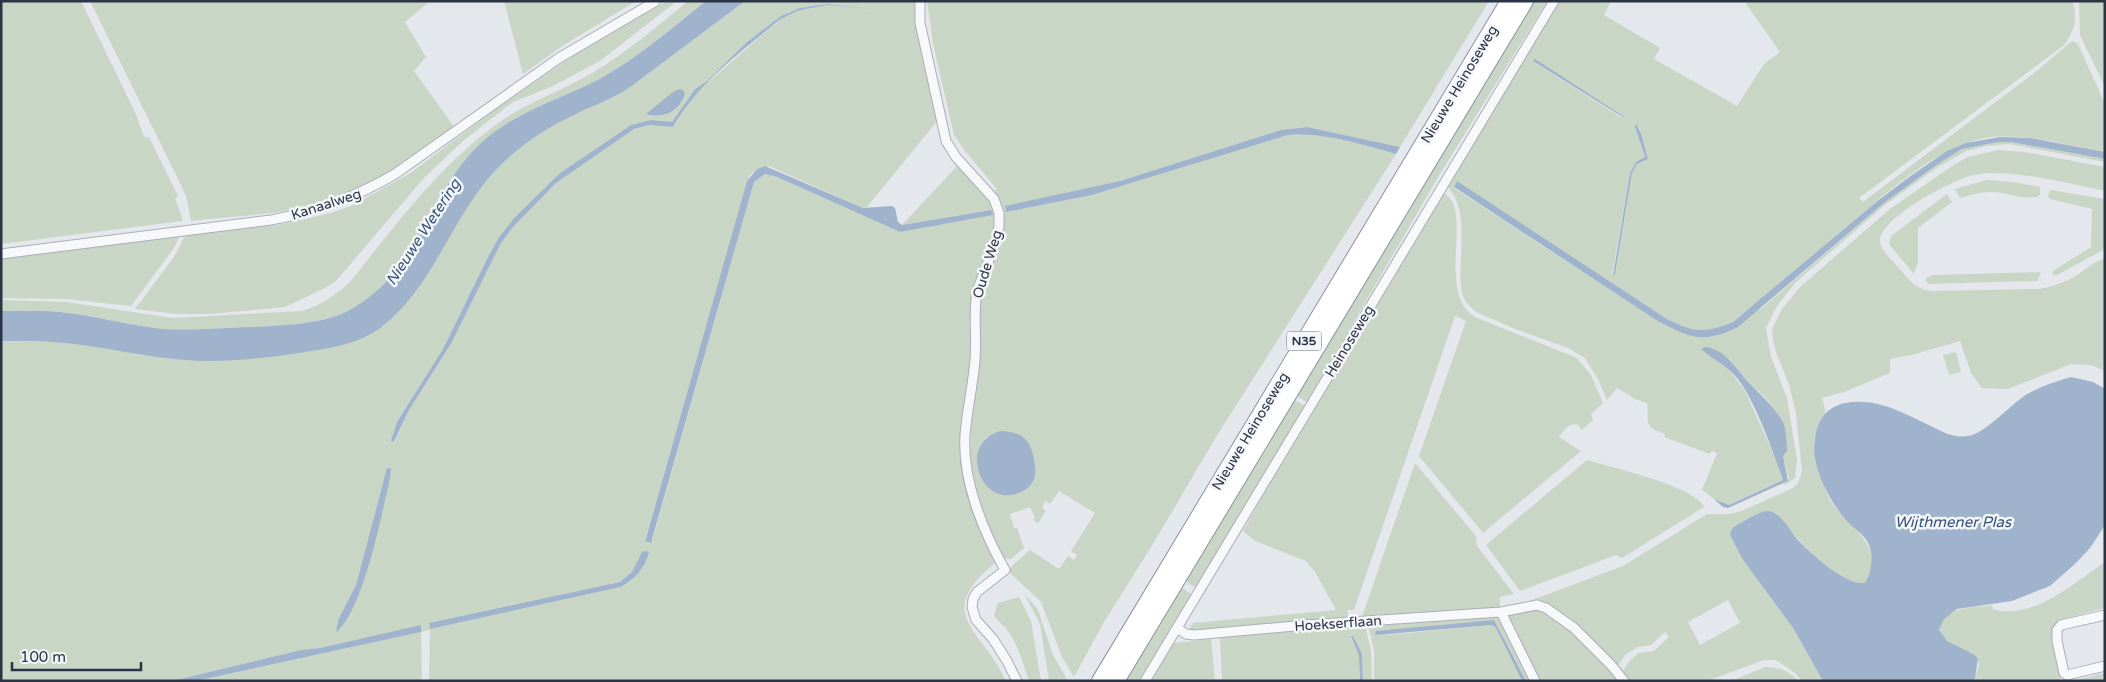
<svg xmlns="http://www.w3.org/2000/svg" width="2106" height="682" viewBox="0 0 2106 682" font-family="'Varela Round',sans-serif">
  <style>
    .green { fill: #c9d6c5; fill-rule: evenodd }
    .water { fill: #9fb4cc }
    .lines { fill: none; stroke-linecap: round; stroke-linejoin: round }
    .street-casing { stroke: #a9aeb7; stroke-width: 11 }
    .highway-casing { stroke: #8b94a3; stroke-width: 18 }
    .street { stroke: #f7f8fa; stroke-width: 9 }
    .highway { stroke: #fff; stroke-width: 16 }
    .labels { text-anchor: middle; stroke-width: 5; stroke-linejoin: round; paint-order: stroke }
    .shield { fill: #f4f6f9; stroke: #676e7b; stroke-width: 1 }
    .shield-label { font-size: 12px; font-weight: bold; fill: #2b3445 }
    .street-label { font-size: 14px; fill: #2b3445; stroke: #f4f6f9 }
    .water-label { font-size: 15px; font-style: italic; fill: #34527a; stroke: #f4f6f9 }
  </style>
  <rect width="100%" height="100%" fill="#e4e7ec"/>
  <path class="green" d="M1,1H81L135,112L144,137H149L178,196L175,199L182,217V221L1,244Z
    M90,1H430L405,22L426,57L414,71L455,128C405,164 352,199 290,210C257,216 224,217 191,221L186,196L179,181Z
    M504,1H636L564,45L523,74Z
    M668,1H677L600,61L551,87L513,102L463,141L424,178L336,281L323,289L285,307L210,314H176L135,309L174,257L186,234L278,225L331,213L351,206L409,174L496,109L590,44Z
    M688,1H706C672,28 639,57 601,78C560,100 515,111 480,144C440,181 424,239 389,279C378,291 361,305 346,312C315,327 260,326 226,328C202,329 179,331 155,328C123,324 92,315 60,312C41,310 21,311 1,311V300L67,302L173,318L302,311C321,305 335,296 350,282C394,227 439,166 497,124C527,102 562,91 594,72C627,52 658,26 688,1Z
    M745,1H917L938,120L867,207L863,208L769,166L757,169L749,176L645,540L653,538L754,182L765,174L777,177L900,232L990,210L902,225L958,165L989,200L996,211V226L992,244L975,290L973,355L964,430L975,514L983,537L995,563C932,615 982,628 1006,681H429L430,630L421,632L422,681H196L421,632V626L320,648L301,650L172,681H1V341L64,342L187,360L252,358L366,337C426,300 444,228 489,178C512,151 540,132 571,116C591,106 611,100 629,88ZM827,4L881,10L827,5L797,11L779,20L703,87L688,104L673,127L649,125L634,129L556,183L513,227L501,243L452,342L409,410L395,442L392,441L397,422L443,349L487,259L499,237L515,217L560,173L631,125L651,120L672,122L695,89L707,81L746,43L789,12ZM390,468L382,512L359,592L351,611L335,626L356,585L384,481ZM640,556L643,567L631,581L621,587L430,629L429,623L620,582L632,572Z
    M927,1H1489L1400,147L1307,127L1281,130L1120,181L1005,207L1006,212L1092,195L1288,135C1325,132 1362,145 1396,154L1216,437L1153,544L1104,622L1074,677L1062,657L1041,602L1008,571L1014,564L1030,550L1059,569L1068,556L1074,560L1077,555L1071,551L1095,513L1059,491L1050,504L1045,501L1042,508L1046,511L1038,523L1033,520L1035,518L1030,507L1010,514L1014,528H1017L1024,548L1011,559L1003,558C981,520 967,476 971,431C972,406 979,381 980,356C981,335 976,312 982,291C985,276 997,261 998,245C1000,226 993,207 996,188L965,151L954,135L933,44ZM1006,431L1020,436L996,493L986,485L978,452L986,437Z
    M1531,1H1547L1440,174L1307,402L1293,394Z
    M1558,1H1611L1604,15L1660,48L1654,59L1737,106L1764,64L1780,52L1744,1H2072C2078,17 2075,31 2064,45L1859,198L1863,202L2038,70L2072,41L2078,44L2105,104V152C2066,145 2024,132 1985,138C1937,147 1888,192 1852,222C1812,256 1773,290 1732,322C1704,333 1695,333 1667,319L1457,181L1454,188L1656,320L1711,337L1762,308L1884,203L1938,164L1962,149L1998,142H2011L2105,159V162L2010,144L1986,146L1966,151L1938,167L1886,204L1795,283L1777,306L1766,328L1771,357L1787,398L1797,460L1795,478L1785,485L1784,483L1789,479L1783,456L1787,451L1783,421L1764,396L1749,383L1734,364L1713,349L1744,389L1775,457L1783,480L1729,505L1714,499L1702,490L1717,453L1711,451L1710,454L1664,437L1665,434C1641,425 1650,423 1647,403L1635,399L1617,388L1607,400L1598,379L1585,358L1568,348L1515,329L1476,312L1466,302L1462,293C1456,260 1472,212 1447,186ZM1534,60L1623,116L1622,118L1534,62ZM1635,127L1640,129L1648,159L1637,164L1632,173L1615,274H1612L1630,173L1636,162L1645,158Z
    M2079,1H2105V87L2080,35Z
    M1998,150L2025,152L2105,167V191C2070,184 2006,167 1973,175C1952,180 1880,218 1880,241C1880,250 1893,261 1899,268C1909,280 1915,289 1932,291L2039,289C2051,287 2063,283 2074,277C2084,271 2093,262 2105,258V371L2091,365L2071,364L2008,389L1982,388L1971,373L1960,341L1912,355L1890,359V373L1844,392L1822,398C1823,402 1826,410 1825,414C1822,423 1815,431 1814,442C1814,453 1822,480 1826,491C1839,526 1890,539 1865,583C1836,585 1793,534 1776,513L1730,535L1743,560L1793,628L1823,681H1802L1795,673L1776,660H1764L1707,681H1627L1621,674L1630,660L1639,653L1654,651L1669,637L1665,632L1651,645L1637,647L1625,655L1616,669L1544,605L1527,602L1623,566L1707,514H1730L1742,511L1793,488L1798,483L1802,471L1796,413L1789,384L1777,355L1773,340L1772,329L1782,309L1800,287L1890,209L1955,164L1968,157ZM1728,600L1740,623L1700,645L1688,622Z
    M1987,180L2013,182L2040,187V195C2027,203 2006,191 1991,192C1980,192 1970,195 1960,198L1955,189Z
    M2050,190L2105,199V249L2057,275H2053V271L2091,247L2092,209L2050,199L2048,196Z
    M1443,193C1476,208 1433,295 1477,318L1577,358L1591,375L1603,403L1591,414L1593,420L1582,430L1577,424C1568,424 1564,430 1559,437L1581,451L1483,533L1419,456L1466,321L1455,316L1354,610H1348V619L1188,631L1193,623L1336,610L1315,572L1306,561L1255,541L1243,531L1302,427Z
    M1947,194L1952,202L1918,228V262L1914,274L1889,244L1891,236Z
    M181,233L174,248L131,306L67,299L1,298V257Z
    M2041,272L2037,281L1929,284L1926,281V278L1933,275Z
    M1956,352L1961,372L1949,375L1943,355Z
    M1291,398L1305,406L1199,586H1193L1183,580Z
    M1587,460C1610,467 1695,486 1704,507L1622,558L1616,555L1520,591L1486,545Z
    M1415,463L1476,536L1477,546L1514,594L1500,597V609L1362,617Z
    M2105,562V608L2063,619L2055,625L2054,644L2061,681H1972C1993,649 1960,654 1946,640C1943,638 1941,634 1939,630C1945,605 1971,609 1992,605L1993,609C2030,622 2076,582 2105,562Z
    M1179,586L1191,594L1139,681H1123Z
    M1024,593L1038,610L1053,655L1068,681H1049L1040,624Z
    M1019,597L1031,621L1041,681H1029C1023,664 1018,644 1007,630C1003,624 998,622 994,615L998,603Z
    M1532,609C1567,614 1596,656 1618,681H1538L1506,614Z
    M1498,616L1532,681H1526L1494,620L1377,636L1492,625L1496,628L1522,681H1374V650L1368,625Z
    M1365,625L1371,650L1372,681H1363L1362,654L1352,635L1351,637L1359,656L1360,681H1222L1220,638Z
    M1211,639L1215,681H1151L1174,643Z
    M1765,667C1778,667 1789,671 1798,681H1731Z
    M2105,673V681H2073Z"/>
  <path class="water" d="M706,1H745L629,88C611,100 591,106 572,116C540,131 511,152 488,179C449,225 430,291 380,328C359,344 331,348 305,352C267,358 223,363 185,360C145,357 105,347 65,343C44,341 22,341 1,341V311C21,311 41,310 60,312C92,315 123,324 155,328C179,331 202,329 226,328C260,326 315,327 346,312C360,305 378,291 389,279C425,238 440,181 480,144C515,111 560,100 601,78C639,57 672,28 706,1Z
    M827,4L881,10L827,5L797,11L779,20C741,52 698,83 673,127L649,125L634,129L556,183L513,227L501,243L452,342L409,410L394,442L391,441L397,422L443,349L487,259L499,237L515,217L560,173L631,125L651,120L672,122L695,89L707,81L746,43L781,16L800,8Z
    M1535,59L1623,116L1624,118L1533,61Z
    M679,89L683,90L685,94C679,111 665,119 646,114L673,92Z
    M1636,124L1641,133L1648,159L1637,164L1632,173L1615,274L1613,275L1630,173L1636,162L1645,157L1635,127Z
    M1307,127L1400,147L1396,154C1362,145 1325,132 1288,135L1092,195L1006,212L1005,206L1120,181L1281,130Z
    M2000,137L2030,138L2105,152V159L2011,142H1998L1962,149L1938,164L1884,203L1738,327C1702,345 1689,337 1656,320L1454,187L1457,181L1667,319C1695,333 1704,333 1733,322L1875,203L1909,177L1947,151L1966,143Z
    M765,166L863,208L892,206L895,208L898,222L902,225L991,210L993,215L900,232L777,177L765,174L754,182L651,543L645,541L646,538L747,181L757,169Z
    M1705,347C1726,349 1738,371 1750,384C1761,395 1773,406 1782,420C1786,426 1786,438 1787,446V451L1783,456L1788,481L1728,508L1723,507L1714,499L1729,505L1783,480C1773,452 1755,400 1737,378C1727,365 1712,359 1701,349Z
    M2071,377L2093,382L2105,389V525L2090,548L2076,563L2050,586L2012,601L1957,609L1944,619L1939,630L1947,641L1975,655L1978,659L1975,678L1972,681H1823L1793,628L1743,560L1730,535C1731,526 1739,524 1746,520C1752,517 1761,511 1768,511C1780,511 1790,531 1798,540C1812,554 1844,585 1865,583C1872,571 1874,555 1868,543C1864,534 1853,528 1847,521C1829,501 1810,465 1815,438C1818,420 1826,407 1845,403C1877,397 1903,413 1931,426C1942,432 1954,438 1967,436C1985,435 2011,403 2029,393C2042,386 2057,381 2071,377Z
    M1001,431C1023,432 1031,440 1034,460C1035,465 1036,471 1035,476C1033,484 1029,488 1021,492C981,511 956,442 1001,431Z
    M387,468H391L390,478C382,513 363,612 336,632L338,620L356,585Z
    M645,551L649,552C645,568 635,579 621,587L430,629L429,623L620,582L632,572L642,552Z
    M1494,620L1526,681H1522L1496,628L1492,625L1375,635L1376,631Z
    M421,625V632L196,681H172L301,650L320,648Z
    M1351,636H1353L1362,654L1363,681H1360L1359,656Z"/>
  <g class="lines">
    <defs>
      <path id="street" d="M920,1V23L946,141L956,157L994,199L999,213V226L996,241L977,291C973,314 977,337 975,360C973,385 967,410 965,435C962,480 983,531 1005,570L977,592L973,599L972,607L976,620L993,639L1007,661L1017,681
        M1,254L271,220C316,212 356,197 395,174L559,58L656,1
        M1501,612L1535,681
        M2105,615L2061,625L2057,630V641L2064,673L2067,675L2105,666
        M1177,628L1186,634L1194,635L1306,625L1501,612L1537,605L1546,608L1574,628L1612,666L1624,681
        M1145,681L1554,1"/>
      <path id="highway" d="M1100,681L1509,1
        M1116,681L1525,1"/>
    </defs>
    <use href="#street" class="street-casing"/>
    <use href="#highway" class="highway-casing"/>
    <use href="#street" class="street"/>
    <use href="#highway" class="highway"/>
  </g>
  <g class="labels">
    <rect class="shield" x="1286.5" y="331.5" width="35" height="19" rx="4"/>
    <g class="shield-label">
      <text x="1304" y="345">N35</text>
    </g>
    <g class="street-label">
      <text transform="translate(1459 84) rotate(-59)" y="5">Nieuwe Heinoseweg</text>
      <text transform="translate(326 204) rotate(-18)" y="5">Kanaalweg</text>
      <text transform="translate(987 264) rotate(-73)" y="5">Oude Weg</text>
      <text transform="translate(1349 341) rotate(-59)" y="5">Heinoseweg</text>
      <text transform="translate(1250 431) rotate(-59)" y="5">Nieuwe Heinoseweg</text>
      <text transform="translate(1338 623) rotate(-4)" y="5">Hoekserflaan</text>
    </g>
    <g class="water-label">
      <text transform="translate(423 232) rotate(-57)" y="5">Nieuwe Wetering</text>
      <text x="1953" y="527">Wijthmener Plas</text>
    </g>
  </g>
  <rect width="2106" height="682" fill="none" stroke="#2b3445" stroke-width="5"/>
  <path d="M12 662v8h129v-8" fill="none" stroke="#2b3445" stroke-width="2.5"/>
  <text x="20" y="662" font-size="15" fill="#2b3445" stroke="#f4f6f9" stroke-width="4" paint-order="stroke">100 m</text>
</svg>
